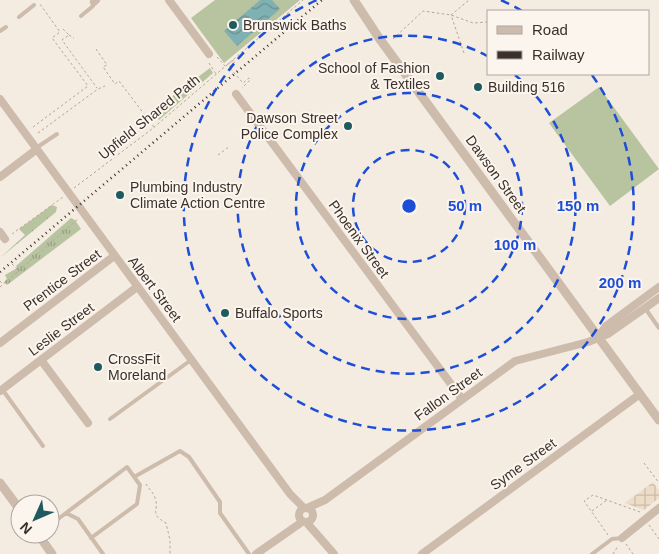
<svg xmlns="http://www.w3.org/2000/svg" width="659" height="554" viewBox="0 0 659 554" font-family="Helvetica,sans-serif">
  <style>
    .grass { fill: url(#grass-tufts) }
    .pitch { fill: #b8c4a0 }
    .plaza { fill: url(#plaza-grid) }
    .water { fill: url(#water-waves) }
    .lines { fill: none; stroke-linecap: round; stroke-linejoin: round }
    .path { stroke: #b9a596; stroke-width: 1; stroke-dasharray: 2.5 2.5; stroke-linecap: butt }
    .service { stroke: #cdbbac; stroke-width: 4 }
    .minor { stroke: #cdbbac; stroke-width: 8 }
    .tertiary { stroke: #cdbbac; stroke-width: 9 }
    .rail { stroke: #3b302b; stroke-width: 2.5; stroke-dasharray: 1 4; stroke-linecap: butt }
    .ring { fill: none; stroke: #1d4ed8; stroke-width: 2.5; stroke-dasharray: 9 6 }
    .poi-dot { fill: #1f5a5e; stroke: #fbf5ee; stroke-width: 2 }
    .labels { text-anchor: middle; stroke-width: 4; stroke-linejoin: round; paint-order: stroke }
    .poi-label { font-size: 14px; fill: #3b302b; stroke: #fbf5ee; text-anchor: start }
    .street-label { font-size: 14px; fill: #3b302b; stroke: #fbf5ee }
    .centre { fill: #1d4ed8; stroke: #fbf5ee; stroke-width: 2.5 }
    .ring-label { font-size: 15px; text-anchor: middle; font-weight: bold; fill: #1d4ed8; stroke: #fbf5ee; stroke-width: 4; stroke-linejoin: round; paint-order: stroke }
  </style>
  <defs>
    <pattern id="grass-tufts" width="24" height="20" patternUnits="userSpaceOnUse" patternTransform="scale(1.25)"><rect width="24" height="20" fill="#b8c4a0"/><path d="M3 7l-1-3M5 7V3M7 7l1-3M15 17l-1-3M17 17v-4M19 17l1-3" fill="none" stroke="#97a083"/></pattern>
    <pattern id="plaza-grid" width="8" height="8" patternUnits="userSpaceOnUse" patternTransform="scale(1.25)"><rect width="8" height="8" fill="#ecdcc8"/><path d="M0 4h8M4 0v8" fill="none" stroke="#cbbdac"/></pattern>
    <pattern id="water-waves" width="16" height="10" patternUnits="userSpaceOnUse" patternTransform="scale(1.25)"><rect width="16" height="10" fill="#7fb0b2"/><path d="M0 5q4-4 8 0t8 0" fill="none" stroke="#699091"/></pattern>
  </defs>
  <rect width="100%" height="100%" fill="#f4ebe1"/>
  <path class="grass" d="M210,68L213,73L159,120L155,115L161,111L158,107Z
    M52,205L57,207L56,212L0,258L25,235L19,229Z
    M71,218L75,220L81,229L7,285L4,282L7,279L5,275L17,268L16,266Z"/>
  <path class="pitch" d="M215,0H300L224,63L191,18Z
    M599,87L659,169L610,206L549,123Z"/>
  <path class="plaza" d="M653,482L659,491V498L644,510L625,503Z"/>
  <path class="water" d="M260,0H272L280,9L237,46L224,31Z"/>
  <g class="lines">
    <path class="path" d="M63,29L69,35L62,40L97,88
      M69,35L74,38
      M393,39L423,11L451,15L473,23L488,22
      M96,49L107,65L103,67L115,84L119,81L154,127
      M464,53L451,15L469,0
      M217,57L225,66L234,60L235,62L229,67L243,83L249,78L250,80L242,88
      M209,63L216,74
      M33,127L88,86L52,38L60,32L40,4
      M38,133L98,89L105,86
      M218,155L230,146
      M74,188L152,129L303,0
      M12,234L63,197
      M12,264L19,271
      M0,281L3,284
      M0,287L78,219
      M644,463L659,483
      M146,484C148,488 154,493 155,498C160,510 148,513 166,523L170,540V554
      M592,511L607,500
      M649,525L659,539
      M608,535L584,501L593,495L640,512
      M626,544L633,554
      M613,554L618,546"/>
    <path class="service" d="M81,16L93,6V2
      M19,17L34,5
      M0,31L6,27
      M36,148L57,134
      M645,308L659,328
      M2,389L43,446
      M110,419L191,360
      M134,477L180,451L189,457L220,502V513L249,554
      M66,513L127,467L140,485L137,504L91,538
      M50,525L66,513L78,519L103,554
      M592,554L612,539L622,538"/>
    <path class="minor" d="M169,0L209,54
      M94,2L96,0
      M236,94L462,399
      M0,99L290,494L304,508
      M0,177L37,149
      M0,232L5,239
      M598,337L606,326L659,287
      M0,343L114,256
      M41,360L88,423
      M0,391L137,287
      M299 515a7 7 0 1 1 14 0a7 7 0 1 1-14 0Z
      M307,508L325,500L515,361L588,342L608,334L659,298
      M307,523L334,554
      M622,538L659,508
      M256,554L302,522
      M422,554L640,394"/>
    <path class="tertiary" d="M354,0L379,38L659,420
      M0,483L20,510
      M38,534L52,554"/>
    <path class="rail" d="M0,272L322,0"/>
  </g>
  <g class="ring">
    <circle cx="409" cy="206" r="56"/>
    <circle cx="409" cy="206" r="113"/>
    <path d="M515 75A169 169 0 1 1 487 56"/>
    <path d="M501 0A225 225 0 0 1 522 11M592 75A225 225 0 1 1 317 0"/>
  </g>
  <g class="poi-dot">
    <circle cx="233" cy="25" r="5"/>
    <circle cx="440" cy="76" r="5"/>
    <circle cx="478" cy="87" r="5"/>
    <circle cx="348" cy="126" r="5"/>
    <circle cx="120" cy="195" r="5"/>
    <circle cx="225" cy="313" r="5"/>
    <circle cx="98" cy="367" r="5"/>
  </g>
  <g class="labels">
    <g class="poi-label">
      <text x="243" y="30">Brunswick Baths</text>
      <text x="430" y="73" text-anchor="end">School of Fashion<tspan x="430" dy="16">&amp; Textiles</tspan></text>
      <text x="488" y="92">Building 516</text>
      <text x="338" y="123" text-anchor="end">Dawson Street<tspan x="338" dy="16">Police Complex</tspan></text>
      <text x="130" y="192">Plumbing Industry<tspan x="130" dy="16">Climate Action Centre</tspan></text>
      <text x="235" y="318">Buffalo Sports</text>
      <text x="108" y="364">CrossFit<tspan x="108" dy="16">Moreland</tspan></text>
    </g>
    <g class="street-label">
      <text transform="translate(149 117) rotate(-39)" y="5">Upfield Shared Path</text>
      <text transform="translate(496 174) rotate(54)" y="5">Dawson Street</text>
      <text transform="translate(359 239) rotate(54)" y="5">Phoenix Street</text>
      <text transform="translate(62 280) rotate(-37)" y="5">Prentice Street</text>
      <text transform="translate(155 289) rotate(53)" y="5">Albert Street</text>
      <text transform="translate(61 329) rotate(-37)" y="5">Leslie Street</text>
      <text transform="translate(448 394) rotate(-36)" y="5">Fallon Street</text>
      <text transform="translate(523 464) rotate(-36)" y="5">Syme Street</text>
    </g>
  </g>
  <circle cx="409" cy="206" r="8" class="centre"/>
  <g class="ring-label">
    <text x="465" y="211">50 m</text>
    <text x="578" y="211">150 m</text>
    <text x="515" y="250">100 m</text>
    <text x="620" y="288">200 m</text>
  </g>
  <rect x="487" y="10" width="162" height="65" fill="#fbf5ee" stroke="#aea6a0"/>
  <rect x="497" y="26" width="25" height="8" fill="#cdbbac" stroke="#aea6a0"/>
  <text x="532" y="35" font-size="15" fill="#3b302b">Road</text>
  <rect x="497" y="51" width="25" height="8" fill="#3b302b" stroke="#aea6a0"/>
  <text x="532" y="60" font-size="15" fill="#3b302b">Railway</text>
  <g transform="translate(35 519) rotate(225)"><circle r="24" fill="#fbf5ee" stroke="#aea6a0"/>
  <path d="M0-4L9 19L0 12L-9 19Z" fill="#1f5a5e"/>
  <text y="-8" font-size="14" font-weight="bold" text-anchor="middle" fill="#3b302b">N</text>
  </g>
</svg>
